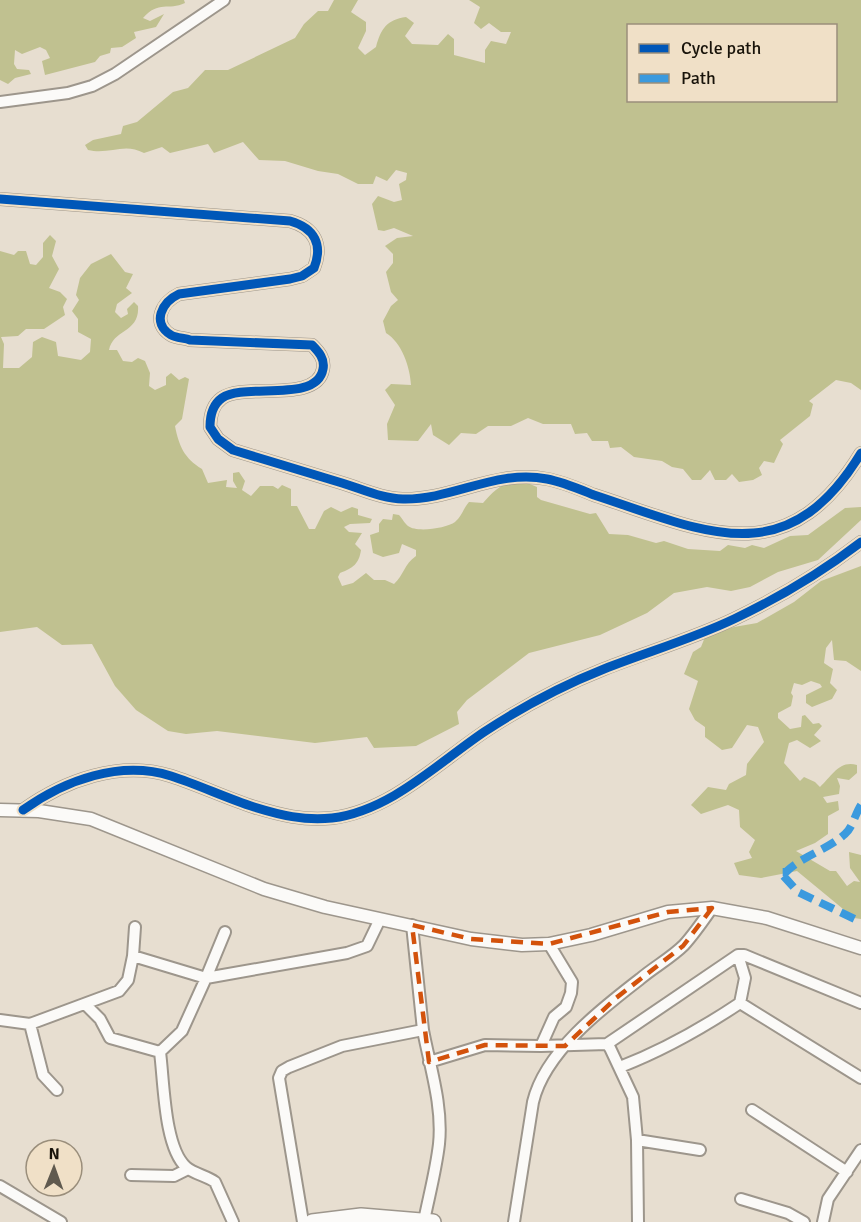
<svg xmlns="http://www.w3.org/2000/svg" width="861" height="1222" viewBox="0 0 861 1222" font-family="Signika,sans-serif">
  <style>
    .forest { fill: #c0c190; fill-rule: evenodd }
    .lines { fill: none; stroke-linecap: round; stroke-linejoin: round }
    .minor-casing { stroke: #9d968c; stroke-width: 14 }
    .tertiary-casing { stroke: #9d968c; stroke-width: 15 }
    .secondary-casing { stroke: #9d968c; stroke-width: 18 }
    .minor { stroke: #fbfaf8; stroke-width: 10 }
    .tertiary { stroke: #fbfaf8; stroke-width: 12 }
    .secondary { stroke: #fbfaf8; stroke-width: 15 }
    .quiet { stroke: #3b9ade; stroke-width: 8; stroke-dasharray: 15 8; stroke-linecap: butt }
    .cycleway-casing { stroke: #f0e0c7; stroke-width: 13 }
    .cycleway { stroke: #0057b8; stroke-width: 9 }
    .marked { fill: none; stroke: #d3520c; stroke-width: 4.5; stroke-dasharray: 12 8; stroke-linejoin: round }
  </style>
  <rect width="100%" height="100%" fill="#e7ded0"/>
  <path class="forest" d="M0,0H184L185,3C168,11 159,0 143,18L150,21L164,14L156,27L134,32L136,38L122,47L111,48L110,53L100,56L95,62L45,75L42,61L50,58L46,50L40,47L22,54L15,50L14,64L17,69L29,70L31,74L15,78L8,84L0,80Z
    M334,0H358L351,12L366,22V31L358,48L365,55L376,47C381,28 387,20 406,17L414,23L405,36L412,44L438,45L448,34L454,39V55L485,63V50L491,41L506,44L511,32H501L489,23L481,29L474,23L480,7L469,0H861V390L851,383L836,380L809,401L813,404L810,416L780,440L783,444L774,463L764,461L759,468L762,475L753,480L739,482L732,474L726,480H715L710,470L701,480H692L683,469L672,467L662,461L634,457L621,447L610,448L608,441H592L587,433L575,434L571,424H543L528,418L511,426H488L476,434L461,433L449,445L433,435L431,424L418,441L388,440L387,424L395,405L385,390L391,384L411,385C410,367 402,343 386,333L383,321L391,306L398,300L391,292L386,272L393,263V254L385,246L397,238L413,236L394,228L384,231L378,230L372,204L378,196L394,202L402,200L399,184L406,180L407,173L396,170L387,181L376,176L373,184H358L338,174L318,171L285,161L259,160L243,142L214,153L208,144L170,153L162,147L144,153C124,142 110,155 88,150L85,145L93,140L121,134L123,126L137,122L173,92L188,88L205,70H228L295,38L304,24L318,11H328ZM628,26H836V100H628Z
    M50,235L56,241L52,256L59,269L49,288L60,292L67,299L63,307L65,315L44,329H26L18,336L1,337L4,344L3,368H19L32,357L33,342L42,337L56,342L58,356L81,360L90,352L91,339L78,332V319L72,311L79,300L76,295L80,278L91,264L111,254L125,272L133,274L126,288L132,293L117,304L115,312L121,318L128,314L127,309L134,302L138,306C140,333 113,329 109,350H117L123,361L132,362L138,358L145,361L150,373L149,386L155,390L166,385V377L171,373L179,380L185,377L189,379L182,419L175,426C179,446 184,458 202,469L208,483L227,480L226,487L237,488L233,481V473L239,472L245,481L242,490L251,496L260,486H273L278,489L282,485L291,489V506H297L309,529H315L324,511L331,507L341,512L352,507L358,509V515L372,519L370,523L350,524L344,527L349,532L362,533L355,544L361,550C359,564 353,568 340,573L338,577L342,586L353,583L366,573L374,580H385L394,584C404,575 404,564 416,556V550L402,544L399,553L383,557L373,553L370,535L379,532V524L383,519L392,520L393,514L399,515C402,518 405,524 408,526C417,533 447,528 455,522C462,516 463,509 469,502L483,503C498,485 513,475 537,487V497L541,500L590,514L596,513L609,534L628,535L656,543L664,541L688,549L720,551L728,545L745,548L752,545L764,548L790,536L808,535L845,508L861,507V520L818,560L778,572L750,587L731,591L707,587L674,593L647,613L600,635L529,653L467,700L457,712L459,724L416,746L374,748L367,737L315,743L217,731L186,734L168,731L136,710L115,686L92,644L62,645L37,627L0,632V251L14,255L18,251H26L30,264L36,265L43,257V243Z
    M861,566V671L846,661L834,660L832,640L826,648L824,663L833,669L830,683L837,690L832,699L812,707L806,703V695L822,687L820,684L811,681L802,685L794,683L791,693L793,696L791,706L778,713V718L790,729L801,727L802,716L805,715L813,724L819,723L822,726L814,735L821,741L810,748L797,740L789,743L784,763L800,781L804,777L815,782L820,787C832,776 839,760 857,765V773L849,780L837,778L840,786L839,794L823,797L827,803L838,801L839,810L828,816V834L815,843L796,851L830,871H836L847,886L854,881L860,882L850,868L849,852L861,855V919L854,918L797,871L761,878L739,875L734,863L752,858L749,852L755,840L740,827L739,810L728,805L701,814L691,805L708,787L726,790L729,784L746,775L747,764L764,742L758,727L747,725L732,748L722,750L705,737V727L695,720L689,709L698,681L684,674L693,652L701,647L705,637L734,627L757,623L794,602L821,581Z"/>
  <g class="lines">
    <defs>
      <path id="minor" d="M0,102L68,93L92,86L115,74L224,0
        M0,199L290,221C315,228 323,245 314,268L302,276L290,279L179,294C162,302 151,323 171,335C176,338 185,338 190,340L312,345C319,352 325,359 323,369C317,404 244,382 222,398C212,405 210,416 210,427L218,439L233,450C269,461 306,472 342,483C362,489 383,499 403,499C453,500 496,469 547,479C563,482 579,489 594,495C704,531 786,576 861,453
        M23,810C65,780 120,760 171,776C199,785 226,798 254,807C280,815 304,821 332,818C390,811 438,763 484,732C522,707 561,686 604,669C647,652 692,639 734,619C778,598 822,572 861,542
        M549,944L572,982L571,993L566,1007L554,1017L541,1046L607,1044L610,1048L633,1097L637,1140L638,1222
        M133,956L135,927
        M740,1003L861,1078
        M85,1004L100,1019L110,1038L160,1052
        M0,1020L30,1024L119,991L128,980L133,956L206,978L225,932
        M30,1024L43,1075L57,1090
        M423,1030C430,1067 443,1106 439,1144C436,1170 429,1196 424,1221
        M607,1044L738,955H744L861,1003
        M160,1052L182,1031L206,978L347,953L367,946L380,919
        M160,1052C164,1082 164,1147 186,1167C194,1174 207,1176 215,1182L233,1222
        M429,1062L485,1045L541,1046
        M620,1067C664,1050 701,1029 740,1003L745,978L738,955
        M752,1110L847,1172
        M637,1140L700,1150
        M131,1175L174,1176L188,1169
        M0,1186L61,1222
        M741,1199L788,1213L804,1222
        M303,1222L279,1078L282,1071L289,1067L342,1046L423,1030L412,925
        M514,1222L533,1102C545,1052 601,1009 640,979C654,967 671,958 684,945C694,934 703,921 712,908
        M823,1222L828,1199L861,1150"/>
      <path id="tertiary" d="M0,810L39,811L91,819L264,889L325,907L471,939L522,945L549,944L591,935L668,912L712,908L767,918L861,948"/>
      <path id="secondary" d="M312,1222L361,1216L433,1222"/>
    </defs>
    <use href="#minor" class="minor-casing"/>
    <use href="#tertiary" class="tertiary-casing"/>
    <use href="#secondary" class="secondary-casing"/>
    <use href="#minor" class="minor"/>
    <use href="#tertiary" class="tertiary"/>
    <use href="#secondary" class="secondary"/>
    <path class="quiet" d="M861,805C855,814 853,827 845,834C827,850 804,855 786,872H780L798,892L861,922"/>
    <defs>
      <path id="cycleway" d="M0,199L290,221C315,228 323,245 314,268L302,276L290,279L179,294C162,302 151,323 171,335C176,338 185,338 190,340L312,345C319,352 325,359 323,369C317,404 244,382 222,398C212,405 210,416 210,427L218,439L233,450C269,461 306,472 342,483C362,489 383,499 403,499C453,500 496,469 547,479C563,482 579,489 594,495C704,531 786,576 861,453
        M23,810C65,780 120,760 171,776C199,785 226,798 254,807C280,815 304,821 332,818C390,811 438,763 484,732C522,707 561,686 604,669C647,652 692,639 734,619C778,598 822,572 861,542"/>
    </defs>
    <use href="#cycleway" class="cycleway-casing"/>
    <use href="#cycleway" class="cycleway"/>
  </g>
  <path class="marked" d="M712,908L683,946L616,998L565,1046L485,1045L429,1062L412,925L471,939L549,944L668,912Z"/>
  <rect x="627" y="24" width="210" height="78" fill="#f0e0c7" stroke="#9a8e7b" stroke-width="1.5"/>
  <rect x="639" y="44" width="30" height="9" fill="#0057b8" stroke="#9a8e7b" stroke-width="1.5"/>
  <text x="681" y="54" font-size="18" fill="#18130a">Cycle path</text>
  <rect x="639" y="74" width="30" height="9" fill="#3b9ade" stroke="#9a8e7b" stroke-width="1.5"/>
  <text x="681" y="84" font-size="18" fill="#18130a">Path</text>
  <g transform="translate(54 1168) rotate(1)"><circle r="28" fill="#f0e0c7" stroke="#9a8e7b" stroke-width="1.5"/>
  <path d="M0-4.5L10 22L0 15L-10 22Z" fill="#605a4f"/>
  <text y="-9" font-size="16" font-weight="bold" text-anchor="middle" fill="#18130a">N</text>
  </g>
</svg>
